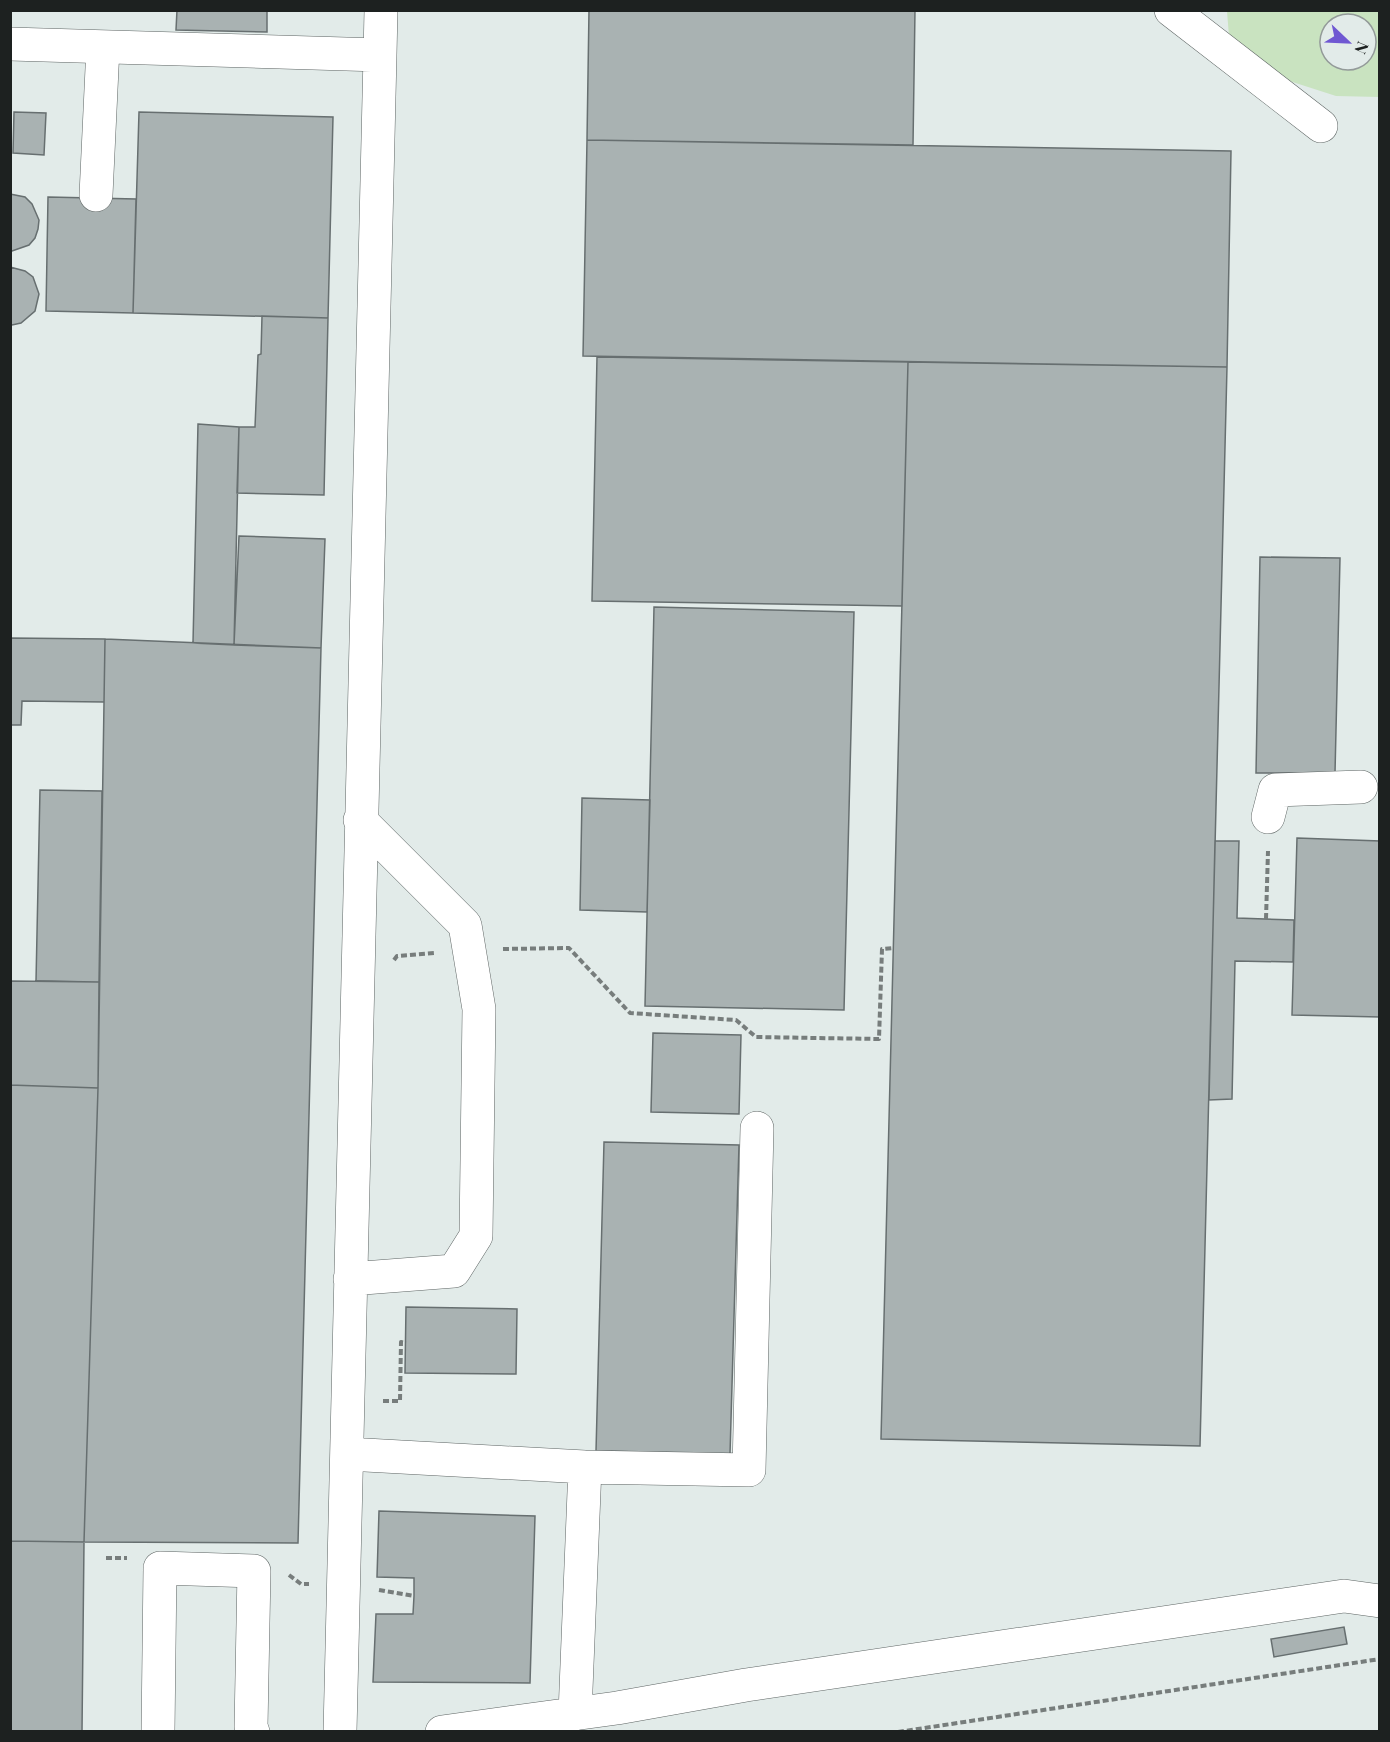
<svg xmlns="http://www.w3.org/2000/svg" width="1390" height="1742" viewBox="0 0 1390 1742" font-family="'Playfair Display',serif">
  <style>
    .green { fill: #c9e3c0; fill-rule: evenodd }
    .building { fill: #a9b2b2; stroke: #676f70; stroke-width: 1.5 }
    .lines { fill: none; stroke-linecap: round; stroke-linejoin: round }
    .minor-casing { stroke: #5e6564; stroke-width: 34 }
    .path { stroke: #777d7c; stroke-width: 4; stroke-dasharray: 6 3; stroke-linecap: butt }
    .minor { stroke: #fff; stroke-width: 33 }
  </style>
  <rect width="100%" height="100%" fill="#e2ebe9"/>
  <path class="green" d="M1227,11H1379V97L1336,96L1231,62ZM1330,24H1366V60H1330Z"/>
  <path class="building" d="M177,10H267V32L176,30Z
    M589,10H915L913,145L587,140Z
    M14,112L46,113L44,155L13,153Z
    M139,112L333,117L328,318L133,313Z
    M587,140L1231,151L1227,367L583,356Z
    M10,194L25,197L32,204L39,220L38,229L35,238L29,245L12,251H10Z
    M48,197L136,199L133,313L46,311Z
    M10,267L25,271L33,277L39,294L35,311L21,323L12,325L10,324Z
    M262,316L328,318L324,495L237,493L239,427H255L258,355L261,354Z
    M597,357L908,362L902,606L592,601Z
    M908,362L1227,367L1200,1446L881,1439Z
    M198,424L239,427L234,645L193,643Z
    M239,536L325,539L321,648L234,645Z
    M1260,557L1340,558L1335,773H1256Z
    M654,607L854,612L844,1010L645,1006Z
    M10,638L105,639L104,702L22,701L21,725H10Z
    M105,639L321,648L298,1543L84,1542L98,1088Z
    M40,790L102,791L99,982L36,981Z
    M582,798L650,800L647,912L580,910Z
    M1297,838L1380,841V1017L1292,1015Z
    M1215,841H1239L1237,918L1294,920L1293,962L1235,961L1232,1099L1209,1100Z
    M10,981L99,982L98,1088L10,1085Z
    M653,1033L741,1035L739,1114L651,1112Z
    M10,1085L98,1088L84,1542L10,1541Z
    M604,1142L739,1145L730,1454L596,1451Z
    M406,1307L517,1309L516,1374L405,1373Z
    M379,1511L535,1516L530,1683L373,1682L376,1614H413L414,1596V1578L377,1577Z
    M10,1541L84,1542L82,1732H10Z
    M1344,1627L1347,1644L1274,1657L1271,1639Z"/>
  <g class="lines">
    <defs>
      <path id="minor" d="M1171,10L1321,126
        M10,44L380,55L381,10
        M96,195L103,47
        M1268,817L1275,790L1361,787
        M350,1279L454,1271L476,1236L479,1009L465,925L360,820
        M347,1454L585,1467L749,1470L757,1128
        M575,1714L585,1467
        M158,1732L160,1568L254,1571L251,1727L253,1732
        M340,1732L380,55
        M442,1732L617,1708L746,1685L1344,1596L1380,1601"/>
    </defs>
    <use href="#minor" class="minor-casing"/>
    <path class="path" d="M1266,919L1268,851
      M503,949L569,948L630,1013L736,1020L756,1037L879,1039L882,949L893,948
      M394,960L397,956L435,953
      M383,1401H400L401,1342L406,1343
      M106,1558H127
      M289,1575L301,1584H309
      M379,1590L414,1596
      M898,1732L1380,1659"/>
    <use href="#minor" class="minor"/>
  </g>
  <rect width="1390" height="1742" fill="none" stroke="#1d2120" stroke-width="24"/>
  <g transform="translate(1348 42) rotate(113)"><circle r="28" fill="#e2ebe9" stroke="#939a99" stroke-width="1.5"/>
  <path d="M0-4.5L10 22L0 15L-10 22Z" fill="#6f58d2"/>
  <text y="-9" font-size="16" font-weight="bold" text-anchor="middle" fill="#1d2120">N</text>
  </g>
</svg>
